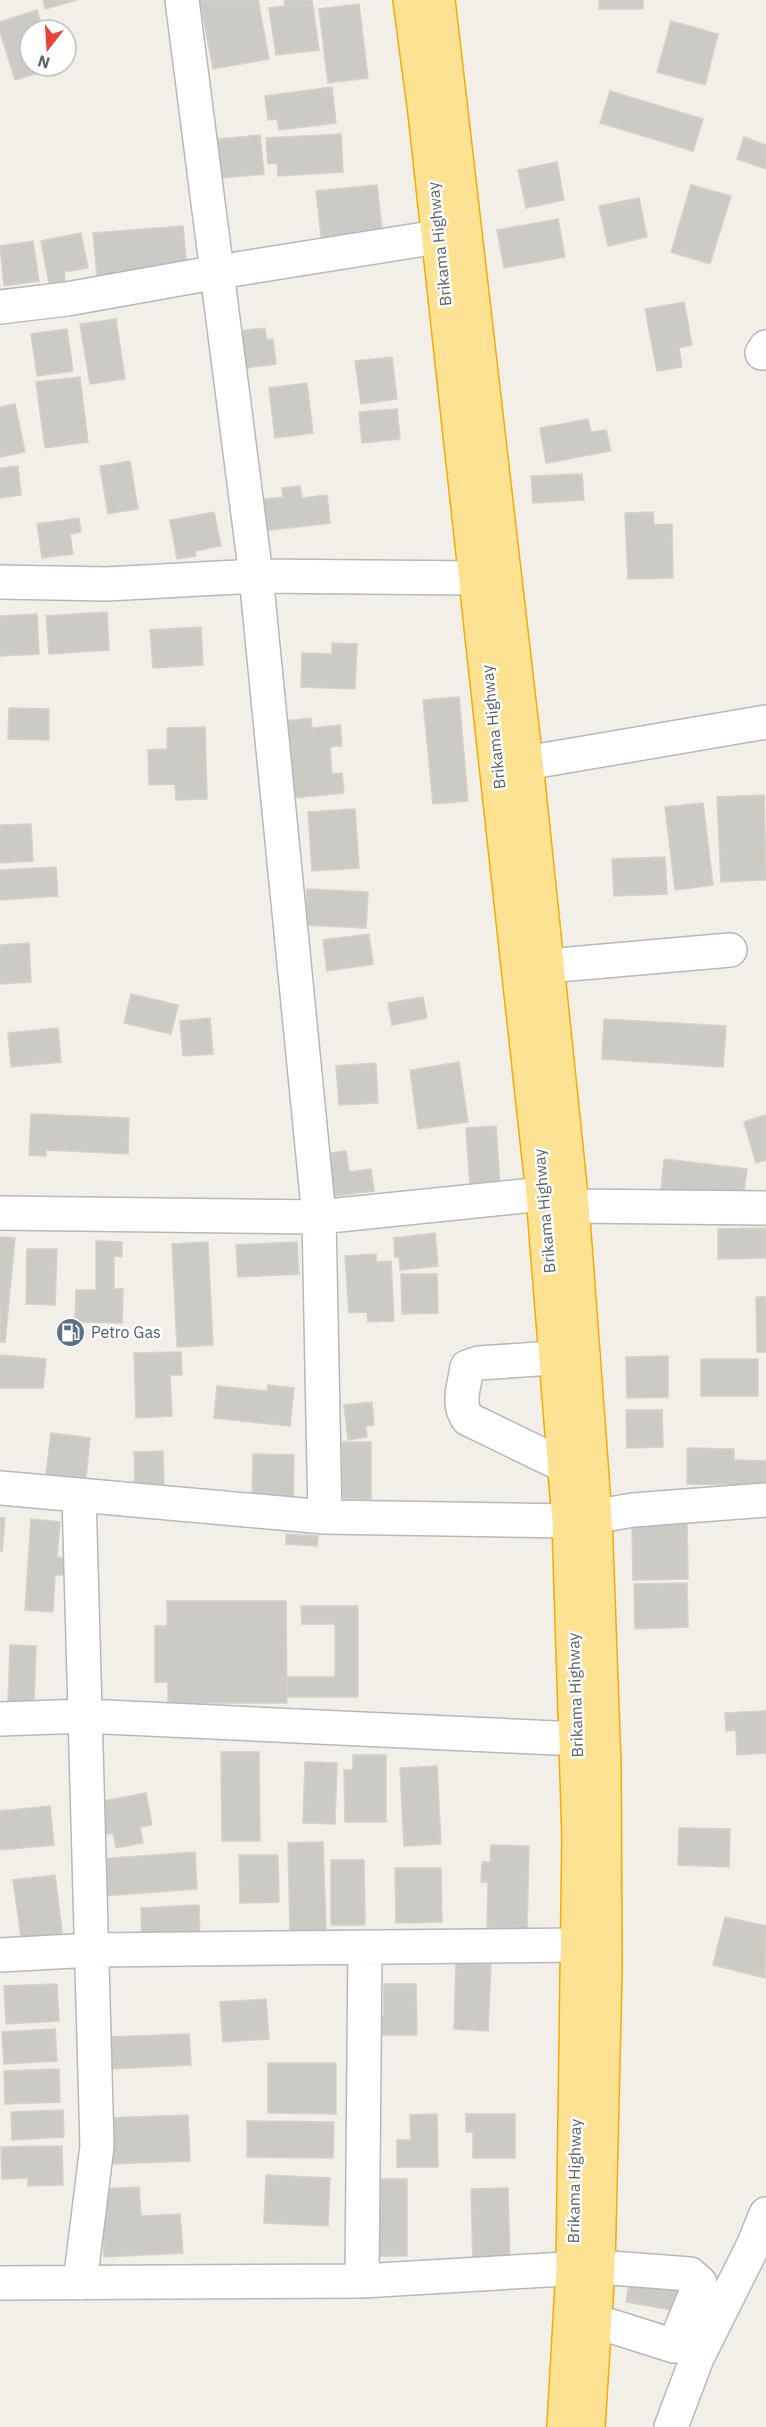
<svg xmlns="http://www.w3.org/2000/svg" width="766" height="2427" viewBox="0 0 766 2427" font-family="'IBM Plex Sans',sans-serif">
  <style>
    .building { fill: #cccac5; stroke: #d6d1c6; stroke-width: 1.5 }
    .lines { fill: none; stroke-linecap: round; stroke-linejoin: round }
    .minor-casing { stroke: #b5b8bc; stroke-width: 36 }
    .highway-casing { stroke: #f9ab00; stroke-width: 36 }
    .minor { stroke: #fff; stroke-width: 33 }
    .highway { stroke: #fde293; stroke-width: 33 }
    .labels { text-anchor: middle; stroke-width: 5; stroke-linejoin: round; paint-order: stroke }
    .street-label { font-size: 16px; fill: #5f6368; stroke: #fff }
    .service-label { font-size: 16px; fill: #4e5e75; stroke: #fff; text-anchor: start }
  </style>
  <rect width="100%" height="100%" fill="#f1efe8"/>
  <path class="building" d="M43,0H77L45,9Z
    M200,0H258L269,59L213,69Z
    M284,0H312L319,50L276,55L269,8L285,6Z
    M599,0H643V9H599Z
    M359,4L368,78L328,83L319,9Z
    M37,10L43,30H30V66L55,68L15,80L0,32V22Z
    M671,21L718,34L705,85L657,72Z
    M332,87L336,123L279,130L277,119L268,120L265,96Z
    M610,91L703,119L693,151L600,123Z
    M341,134L343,172L278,176L277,163L268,164L266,138Z
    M260,135L264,174L213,179L208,140Z
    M744,137L766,145V169L737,159Z
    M557,162L564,200L526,208L518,170Z
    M377,185L384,247L323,253L316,191Z
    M691,185L731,196L710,264L671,252Z
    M639,198L647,237L608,246L599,206Z
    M558,219L565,257L504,268L497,230Z
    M183,226L187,269L97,276L93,233Z
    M81,233L88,268L64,272L66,286L50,289L41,241Z
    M33,241L39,281L4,286L0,246Z
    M684,302L692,345L679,348L682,367L657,371L645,309Z
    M116,319L125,379L90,384L80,324Z
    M265,328L267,340L273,339L276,364L237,369L232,332Z
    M67,329L73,371L37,376L31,334Z
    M392,357L397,399L361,404L355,361Z
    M80,377L88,442L45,448L36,382Z
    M307,383L313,433L275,438L269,388Z
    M15,404L25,452L0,457V407Z
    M397,409L400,439L362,443L359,412Z
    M588,419L591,432L606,430L611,451L546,463L540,428Z
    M130,461L138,509L108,514L100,466Z
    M18,466L21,495L0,498V468Z
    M582,474L584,500L533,503L531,476Z
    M300,486L302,498L327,495L330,523L263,531L259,500L283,497L282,488Z
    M214,512L221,546L195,551L196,556L177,559L170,520Z
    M653,512L654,525L672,524L673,578L628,579L625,513Z
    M79,518L81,532L70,534L73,554L42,558L37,524Z
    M107,612L109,650L49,654L46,616Z
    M37,614L39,654L0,656V616Z
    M201,627L203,665L153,668L150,630Z
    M332,643L357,644L355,689L301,687L302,653L332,654Z
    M459,697L468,801L433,804L423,700Z
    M9,708L49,709V740L8,739Z
    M311,718L312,728L340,725L342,746L330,747L332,774L342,773L344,793L293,798L284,721Z
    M205,727L207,799L176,800L175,784L149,785L148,750L167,749V728Z
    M764,795L766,880L721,882L717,797Z
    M703,803L713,885L675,890L665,807Z
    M355,809L359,868L312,871L308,812Z
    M31,824L33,861L0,863V825Z
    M665,857L667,894L614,896L612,859Z
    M56,867L58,896L0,900V870Z
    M307,889L368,892L366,928L305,925Z
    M369,934L373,964L327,971L323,940Z
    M29,943L31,982L0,984V945Z
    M131,994L178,1005L171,1034L124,1023Z
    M423,997L427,1018L392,1025L388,1003Z
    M210,1018L213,1054L183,1056L180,1021Z
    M604,1019L726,1026L723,1067L602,1059Z
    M58,1028L61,1062L11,1067L8,1033Z
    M459,1062L468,1122L418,1129L410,1070Z
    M376,1063L378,1103L339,1105L336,1066Z
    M31,1114L129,1118L128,1154L46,1150V1156L29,1155Z
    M766,1115V1160L756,1163L744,1122Z
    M496,1126L500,1185L470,1187L466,1128Z
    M346,1151L349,1172L371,1169L374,1191L327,1197L322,1154Z
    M664,1159L747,1169L743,1200L661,1190Z
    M766,1228V1258L718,1259V1229Z
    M435,1233L438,1266L400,1270L399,1257H395L394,1238Z
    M0,1237L15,1238L5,1342H0Z
    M96,1241L122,1242V1257L114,1256V1289H123L122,1323L75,1322L76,1290H96Z
    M208,1242L213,1345L177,1347L172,1244Z
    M297,1242L299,1274L238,1277L236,1245Z
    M27,1249H57L55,1305L26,1304Z
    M376,1254V1262L391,1261L394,1321L368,1322L367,1312L349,1313L345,1256Z
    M401,1274H437L438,1313L402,1314Z
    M756,1297H766V1352H757Z
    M181,1352L182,1375H170L172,1416L136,1418L134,1353Z
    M0,1355L46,1359L43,1388H0Z
    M668,1356V1397L627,1398L626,1357Z
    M701,1359H758V1396H701Z
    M268,1385L294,1388L290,1426L214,1418L217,1386L267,1391Z
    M372,1402L374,1425L366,1426L367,1437L348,1440L344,1405Z
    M626,1410H662L663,1447L627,1448Z
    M51,1433L90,1438L85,1487L45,1482Z
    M342,1442H371V1499H343Z
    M687,1448L734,1449V1460L766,1461V1485L687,1484Z
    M163,1451L164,1488L135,1489L134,1452Z
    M253,1454L294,1455L293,1500L252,1499Z
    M0,1518H5L2,1551H0Z
    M31,1519L60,1522L57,1557L65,1558L63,1575H55L53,1612L25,1610Z
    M687,1521L688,1579L633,1580L632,1522Z
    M286,1534L318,1536L317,1546L286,1544Z
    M687,1583L688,1627L635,1629L634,1584Z
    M167,1601H286L287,1703H168V1682H155V1626H167Z
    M301,1606H358V1697H287V1677H335V1624H302Z
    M10,1645L36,1646L34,1705L8,1704Z
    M766,1711V1753L737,1755L736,1730L726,1731L725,1713Z
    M221,1752H259L260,1841H222Z
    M353,1755H386V1822H345L344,1770H353Z
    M305,1762L337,1763L335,1824L303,1823Z
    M437,1766L441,1844L404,1846L400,1768Z
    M146,1793L152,1825L140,1827L143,1843L116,1848L113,1833L104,1834L98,1802Z
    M50,1806L54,1845L0,1850V1811Z
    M679,1828L730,1829L729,1867L678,1865Z
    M323,1842L326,1930L290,1931L288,1843Z
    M491,1845L529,1846L527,1930L487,1928L488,1882H481L482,1862H490Z
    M195,1852L197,1889L101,1896L99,1859Z
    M239,1855H278L279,1902L240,1903Z
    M331,1860H364L365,1925H331Z
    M395,1868H441L442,1922L396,1923Z
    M55,1875L63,1939L22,1944L13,1880Z
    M199,1905L200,1939L142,1942L141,1908Z
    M725,1917L766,1926L765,1978L713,1965Z
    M456,1963L491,1965L488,2031L454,2029Z
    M57,1984L59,2021L6,2024L4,1986Z
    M384,1984H416L417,2035H377L376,2016H384Z
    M266,1999L269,2039L223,2042L220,2002Z
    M55,2029L57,2061L4,2064L2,2032Z
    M189,2034L191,2065L109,2069L107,2037Z
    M268,2063H336V2114L268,2113Z
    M59,2069L60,2102L5,2104L4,2071Z
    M63,2110L64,2137L12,2140L11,2112Z
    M437,2114L438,2167H397V2140H411L410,2115Z
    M466,2114H515V2158H473V2132H466Z
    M188,2115L190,2161L109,2164L106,2118Z
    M247,2121L334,2122L333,2158L247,2157Z
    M62,2146L63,2185L28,2186V2178L2,2179L1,2147Z
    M266,2175L330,2178L328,2226L264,2223Z
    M373,2179H407V2256H370Z
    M139,2187L141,2216L180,2214L183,2253L104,2257L101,2189Z
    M508,2188L510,2267L473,2268L471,2189Z
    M631,2270L682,2279L677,2311L626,2302Z"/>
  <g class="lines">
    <defs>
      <path id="minor" d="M182,0L256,576L319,1217L325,1517
        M0,307L67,299L218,272L437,237
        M762,353L766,347
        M0,582L107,584L256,576L476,578
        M526,763L766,722
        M547,966L730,950
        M572,1206L766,1208
        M0,1213L319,1217L543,1194
        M565,1466L468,1419C456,1404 465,1384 467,1367L479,1363L583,1356
        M0,1488L325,1517L569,1521L633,1510L766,1500
        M79,1495L97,2146L80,2283
        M0,1719L84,1716L577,1739
        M0,1955L92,1950L577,1945
        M362,2281L365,1947
        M0,2283L362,2281L598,2267L690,2274L700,2283L674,2346L595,2321
        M671,2427L697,2358L753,2246L766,2214"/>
      <path id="highway" d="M410,0L425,113L543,1194L569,1521L579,1838L573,2268L564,2427
        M438,0L526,763L572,1206L595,1518L604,1766L605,1968L598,2267L588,2427"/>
    </defs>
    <use href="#minor" class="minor-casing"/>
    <use href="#highway" class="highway-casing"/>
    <use href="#minor" class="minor"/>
    <use href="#highway" class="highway"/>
  </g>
  <defs>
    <symbol id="fuel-disc" viewBox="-11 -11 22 22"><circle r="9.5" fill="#5c6f8a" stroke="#fff"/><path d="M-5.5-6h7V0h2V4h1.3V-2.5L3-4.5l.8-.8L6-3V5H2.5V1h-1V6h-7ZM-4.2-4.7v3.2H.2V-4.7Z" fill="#fff"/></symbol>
  </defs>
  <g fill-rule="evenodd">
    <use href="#fuel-disc" x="54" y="1316" width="33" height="33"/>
  </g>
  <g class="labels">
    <g class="street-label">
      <text transform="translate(439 244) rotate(-96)" y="6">Brikama Highway</text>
      <text transform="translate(493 727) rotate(-96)" y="6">Brikama Highway</text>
      <text transform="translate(544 1211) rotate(-95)" y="6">Brikama Highway</text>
      <text transform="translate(575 1695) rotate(-92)" y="6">Brikama Highway</text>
      <text transform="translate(574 2181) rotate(-89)" y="6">Brikama Highway</text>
    </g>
    <g class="service-label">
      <text x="91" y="1338">Petro Gas</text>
    </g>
  </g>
  <g transform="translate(48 48) rotate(197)"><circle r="28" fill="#ffffff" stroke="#bfc1c3" stroke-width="1.5"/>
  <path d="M0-4.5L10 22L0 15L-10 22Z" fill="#ea4335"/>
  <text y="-9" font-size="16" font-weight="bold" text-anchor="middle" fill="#5f6368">N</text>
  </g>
</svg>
